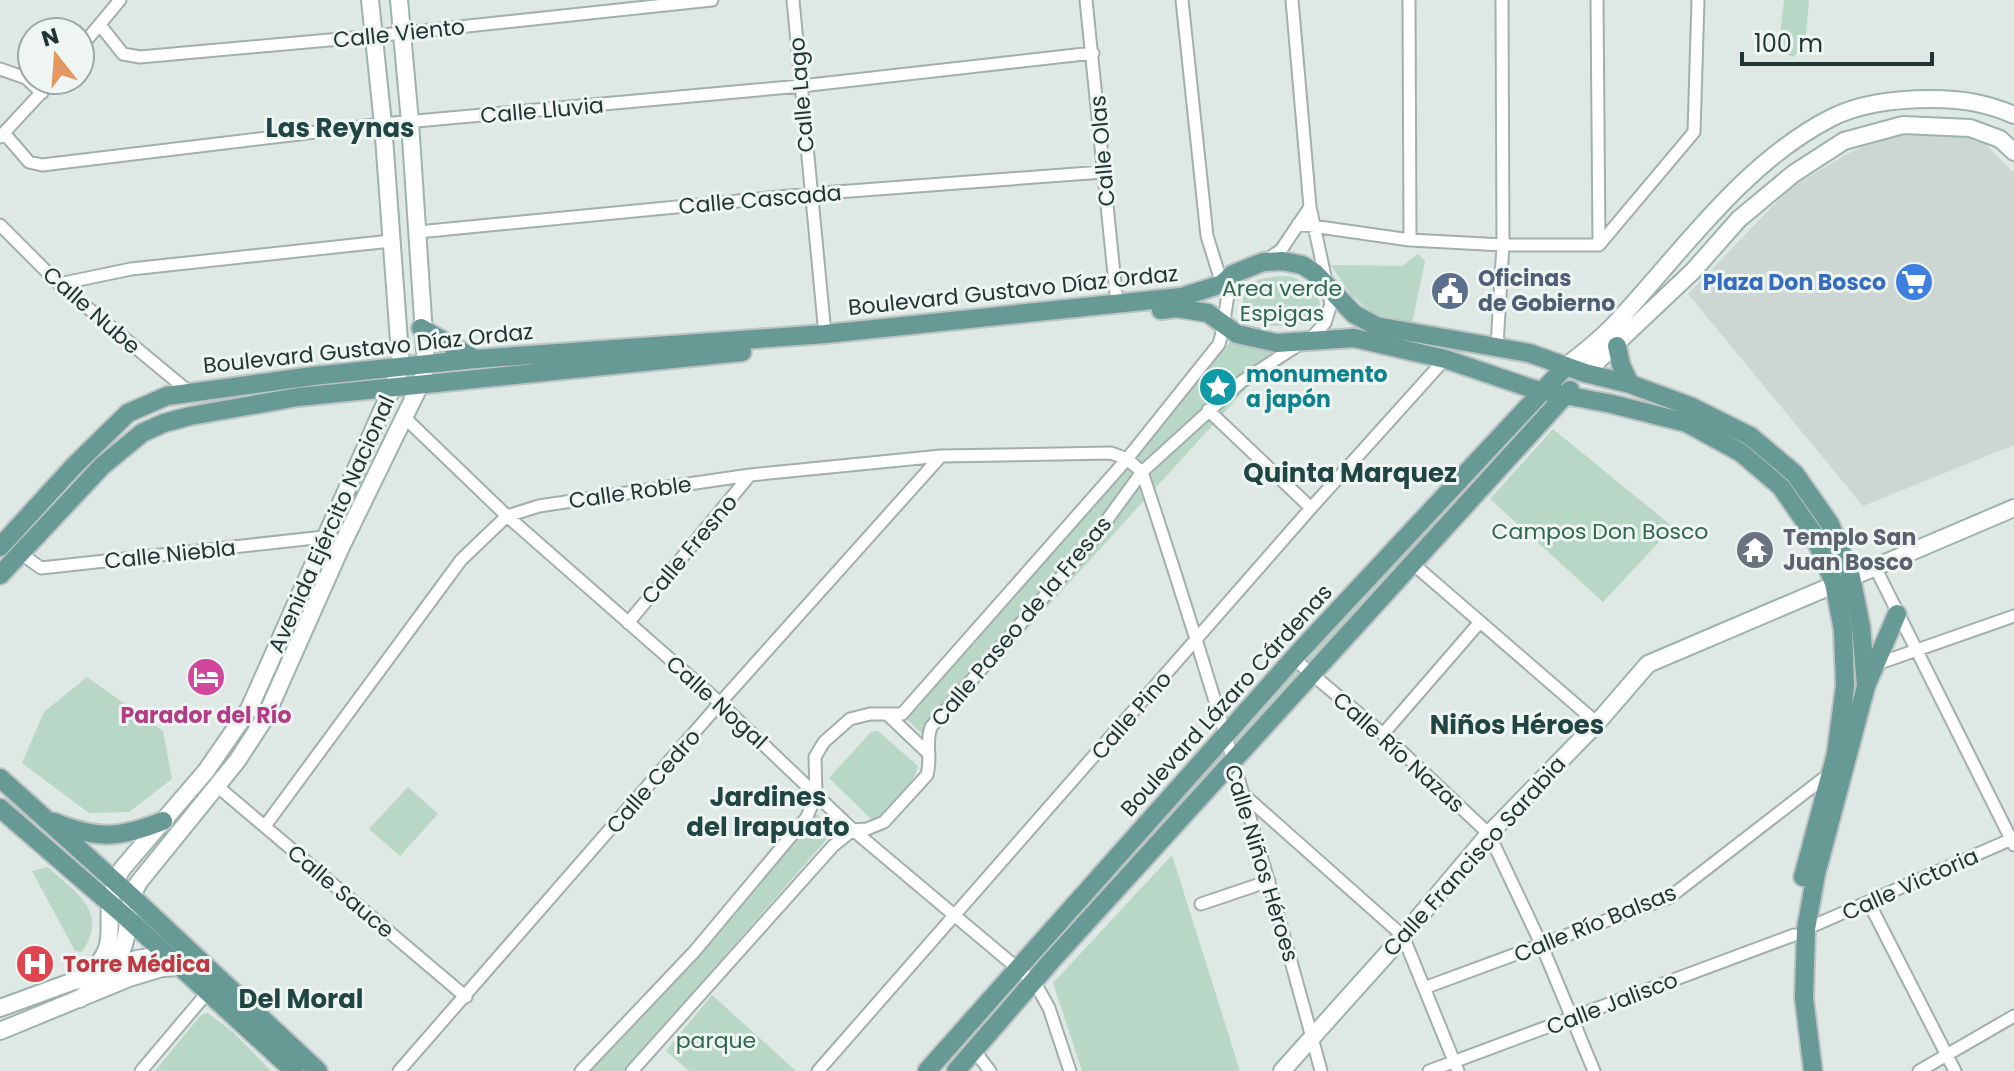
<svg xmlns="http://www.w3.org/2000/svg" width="2014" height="1071" viewBox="0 0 2014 1071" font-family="Poppins,sans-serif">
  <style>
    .built { fill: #ccd7d4 }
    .green { fill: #b9d7c6 }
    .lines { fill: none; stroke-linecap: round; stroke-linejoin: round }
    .street-casing { stroke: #a2afac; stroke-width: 15 }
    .secondary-casing { stroke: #9eb2ae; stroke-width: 20 }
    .primary-casing { stroke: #bcc3c2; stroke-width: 22 }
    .street { stroke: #fff; stroke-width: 11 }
    .secondary { stroke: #fff; stroke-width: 16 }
    .primary { stroke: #679995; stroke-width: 18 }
    .labels { text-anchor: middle; stroke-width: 6; stroke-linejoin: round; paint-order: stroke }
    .street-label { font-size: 22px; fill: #213634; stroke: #eef5f3 }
    .service-label { font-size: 22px; font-weight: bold; fill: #4e5e75; stroke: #eef5f3; text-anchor: start }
    .shop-label { font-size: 22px; font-weight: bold; fill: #366cbe; stroke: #eef5f3; text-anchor: end }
    .park-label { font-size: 22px; fill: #30684f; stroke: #eef5f3 }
    .culture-label { font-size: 22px; font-weight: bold; fill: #0d838f; stroke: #eef5f3; text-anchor: start }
    .worship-label { font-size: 22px; font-weight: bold; fill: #5b616d; stroke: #eef5f3; text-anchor: start }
    .hotel-label { font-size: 22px; font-weight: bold; fill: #b23c85; stroke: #eef5f3 }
    .health-label { font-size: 22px; font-weight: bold; fill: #be3a42; stroke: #eef5f3; text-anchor: start }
    .quarter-label { font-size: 26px; font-weight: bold; fill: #204543; stroke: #eef5f3 }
  </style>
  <rect width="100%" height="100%" fill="#dee8e5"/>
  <path class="built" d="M1903,125L1970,128L2014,173V445L1863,506L1688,294L1791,187L1842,157Z"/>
  <path class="green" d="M1784,0H1809L1805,46L1793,57L1778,51Z
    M1418,254L1425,261L1412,323L1374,314L1351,295L1331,265L1402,266Z
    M1290,276C1314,286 1325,291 1317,318C1302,327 1259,331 1247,315C1243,310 1242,302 1243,297C1247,276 1273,277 1290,276Z
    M1232,340L1281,350L927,739L902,714Z
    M1520,417L1531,427L1041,969L1026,960Z
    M1553,429L1673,527L1603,602L1490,499Z
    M87,677L163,731L172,779L129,812L89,813L22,763L44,712Z
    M878,731L918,766C914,784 890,815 872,820L829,778L871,732Z
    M408,787L438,814L400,856L369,829Z
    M817,814L833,832L624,1071H585Z
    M1172,855L1240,1071H1082L1053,983Z
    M48,867C77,894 109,911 82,952L75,951L32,871Z
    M712,995L796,1071H689L666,1051Z
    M208,1013L233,1032L271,1071H155L201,1015Z"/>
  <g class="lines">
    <defs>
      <path id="street" d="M793,0L825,334
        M1086,0L1117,303
        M1182,0L1207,236L1222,284
        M1409,0L1410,240
        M1597,0L1599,245
        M100,25L123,54L140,57L374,36L712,0
        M80,48L120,0
        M0,69L26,78L42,93
        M4,133L29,162L42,165L383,124L801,86L1093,53
        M0,137L53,80
        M1298,224L1410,240L1503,245H1599
        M0,225L59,284L188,391
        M418,232L810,194L1103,172
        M1599,245L1694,132L1698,0
        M1269,258L1281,250L1310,207
        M59,284L131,269L391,241
        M1497,346L1503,245L1502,0
        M1208,410L1311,508
        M403,416L507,516L720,703L853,830L1035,983L1049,1008L1070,1071
        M20,553L41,568L324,537
        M1412,563L1597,723
        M1875,567L2014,845
        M628,623L750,475
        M1294,659L1383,734L1489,834L1542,946L1594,1071
        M1877,664L2014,616
        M887,714L929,754
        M1383,734L1480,622
        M217,786L466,997
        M1243,794L1403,936L1458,1071
        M265,826L461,560L507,516L539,506L579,500L750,475L941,456L1111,453L1127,459L1142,472C1208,670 1267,870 1321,1071
        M1869,903L1955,1071
        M1201,904L1269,881
        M1806,929L2014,838
        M1424,988L1670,897L1829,774
        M974,1050L990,1071
        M141,1071L207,993
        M399,1071L720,703L941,456
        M581,1071L694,952L807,817L816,794L815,757L824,742L850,719L870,714H902L1127,459L1219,344C1226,322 1225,300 1232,278
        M632,1071L833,846L853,830L867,829L884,822L927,775C932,758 925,743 931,727L1088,546L1142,472L1241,382L1314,335L1325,323L1331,304L1310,207L1292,0
        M818,1071L1311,508L1445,359
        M1429,1071L1794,935
        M1919,1071L2014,1016"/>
      <path id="secondary" d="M1566,366C1582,354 1598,341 1612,327C1680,255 1741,164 1831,118C1860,103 1900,99 1932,99C1962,99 1986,103 2014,115
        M1585,373L1693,271L1739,219L1793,174L1844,141L1903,125L1970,128L2000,139L2014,152
        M111,967L137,959L174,953
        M75,981C84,975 94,969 100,961C114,944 108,924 110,905C112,891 115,880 122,869L206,771L249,709L401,368L383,124L370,0
        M80,999C93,986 110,972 119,956C132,934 124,907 139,882L237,761L265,718L341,547L421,383L426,365L410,122L399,0
        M0,1008L85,977
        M0,1031L129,978L162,968L180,967
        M1282,1071L1403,936L1489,834L1597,723L1648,664L2014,508"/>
      <path id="primary" d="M1161,310L1176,308L1208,313L1237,334L1277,343L1354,338L1445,359L1533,389L1612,404L1687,423L1740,452L1781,487L1813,533L1834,583L1843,630L1845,686L1836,754L1803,877
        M421,328L475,359
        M1617,346L1621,365L1630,384
        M0,547L74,466L128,413L167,396L313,376L475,359L825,334L1181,297L1222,284L1233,274L1263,262L1283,261L1302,265L1315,273L1354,314L1376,326L1529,353L1585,373L1630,384L1692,407L1750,436L1795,474L1830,524L1851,577L1861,627L1866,686L1816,874L1806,929L1804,998L1813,1071
        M0,575L102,466L142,433L164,423L190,416L298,397L742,352
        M1866,686L1897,614
        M0,778L131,896L318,1071
        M0,808L127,918L294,1071
        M54,822C98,840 120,838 163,821
        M927,1071L1301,650L1566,366
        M956,1071L1052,960L1570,390"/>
    </defs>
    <use href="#street" class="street-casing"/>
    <use href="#secondary" class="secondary-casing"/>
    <use href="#primary" class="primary-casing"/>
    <use href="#street" class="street"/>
    <use href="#secondary" class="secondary"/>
    <use href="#primary" class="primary"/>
  </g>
  <defs>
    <symbol id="supermarket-disc" viewBox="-11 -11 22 22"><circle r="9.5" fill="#3f7fe0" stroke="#eef5f3"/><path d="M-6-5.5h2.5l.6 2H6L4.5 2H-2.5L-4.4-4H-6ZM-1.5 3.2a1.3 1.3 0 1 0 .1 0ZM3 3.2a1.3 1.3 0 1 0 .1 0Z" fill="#fff"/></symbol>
    <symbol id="civic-disc" viewBox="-11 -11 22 22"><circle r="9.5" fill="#5c6f8a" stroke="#eef5f3"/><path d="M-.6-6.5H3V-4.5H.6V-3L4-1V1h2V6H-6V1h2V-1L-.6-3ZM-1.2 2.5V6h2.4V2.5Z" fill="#fff"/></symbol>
    <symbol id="sight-disc" viewBox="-11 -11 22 22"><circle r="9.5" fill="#0f9aa8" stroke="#eef5f3"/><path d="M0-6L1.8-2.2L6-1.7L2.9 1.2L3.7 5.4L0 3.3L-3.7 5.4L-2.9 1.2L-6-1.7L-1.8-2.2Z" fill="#fff"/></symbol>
    <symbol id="temple-disc" viewBox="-11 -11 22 22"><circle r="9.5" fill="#6b7280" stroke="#eef5f3"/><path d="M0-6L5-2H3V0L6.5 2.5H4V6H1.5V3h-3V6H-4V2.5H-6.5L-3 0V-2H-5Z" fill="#fff"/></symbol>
    <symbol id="hotel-disc" viewBox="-11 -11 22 22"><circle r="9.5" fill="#d1479c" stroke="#eef5f3"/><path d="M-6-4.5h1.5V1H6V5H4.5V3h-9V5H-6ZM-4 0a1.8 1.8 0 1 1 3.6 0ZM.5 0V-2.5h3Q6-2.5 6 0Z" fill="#fff"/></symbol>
    <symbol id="hospital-disc" viewBox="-11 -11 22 22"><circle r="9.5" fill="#e0444e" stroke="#eef5f3"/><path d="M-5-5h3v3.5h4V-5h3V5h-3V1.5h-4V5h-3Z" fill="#fff"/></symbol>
  </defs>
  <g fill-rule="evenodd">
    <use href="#supermarket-disc" x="1892" y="260" width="44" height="44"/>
    <use href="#civic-disc" x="1428" y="269" width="44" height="44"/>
    <use href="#sight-disc" x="1196" y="365" width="44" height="44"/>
    <use href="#temple-disc" x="1733" y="528" width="44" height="44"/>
    <use href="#hotel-disc" x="184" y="655" width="44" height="44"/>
    <use href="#hospital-disc" x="13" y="942" width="44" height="44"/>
  </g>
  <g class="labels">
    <g class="street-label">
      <text transform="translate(399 33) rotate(-6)" y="8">Calle Viento</text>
      <text transform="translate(801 95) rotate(-95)" y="8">Calle Lago</text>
      <text transform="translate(542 110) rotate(-5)" y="8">Calle Lluvia</text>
      <text transform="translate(1102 151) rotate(-95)" y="8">Calle Olas</text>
      <text transform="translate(760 199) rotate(-5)" y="8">Calle Cascada</text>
      <text transform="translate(1013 290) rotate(-6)" y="8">Boulevard Gustavo Díaz Ordaz</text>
      <text transform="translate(92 310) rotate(41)" y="8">Calle Nube</text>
      <text transform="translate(368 348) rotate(-6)" y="8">Boulevard Gustavo Díaz Ordaz</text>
      <text transform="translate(630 492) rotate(-8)" y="8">Calle Roble</text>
      <text transform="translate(331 524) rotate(-66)" y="8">Avenida Ejército Nacional</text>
      <text transform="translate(689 549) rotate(-50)" y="8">Calle Fresno</text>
      <text transform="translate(170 554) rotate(-6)" y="8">Calle Niebla</text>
      <text transform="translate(1021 621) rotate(-50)" y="8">Calle Paseo de la Fresas</text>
      <text transform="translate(1226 700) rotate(-48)" y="8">Boulevard Lázaro Cárdenas</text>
      <text transform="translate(717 702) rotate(42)" y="8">Calle Nogal</text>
      <text transform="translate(1131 715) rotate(-49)" y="8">Calle Pino</text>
      <text transform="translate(1399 752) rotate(42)" y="8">Calle Río Nazas</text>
      <text transform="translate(653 781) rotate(-49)" y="8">Calle Cedro</text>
      <text transform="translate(1474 856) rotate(-48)" y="8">Calle Francisco Sarabia</text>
      <text transform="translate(1262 863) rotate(73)" y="8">Calle Niños Héroes</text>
      <text transform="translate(1910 884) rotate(-24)" y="8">Calle Victoria</text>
      <text transform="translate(341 891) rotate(40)" y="8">Calle Sauce</text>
      <text transform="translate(1595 923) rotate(-22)" y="8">Calle Río Balsas</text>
      <text transform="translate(1612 1003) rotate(-21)" y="8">Calle Jalisco</text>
    </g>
    <g class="service-label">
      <text x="1478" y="286">Oficinas<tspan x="1478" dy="25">de Gobierno</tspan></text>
    </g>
    <g class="shop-label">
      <text x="1886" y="290">Plaza Don Bosco</text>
    </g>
    <g class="park-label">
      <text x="1282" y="296">Area verde<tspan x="1282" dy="25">Espigas</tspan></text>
      <text x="1600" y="539">Campos Don Bosco</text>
      <text x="716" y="1048">parque</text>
    </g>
    <g class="culture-label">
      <text x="1246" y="382">monumento<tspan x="1246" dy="25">a japón</tspan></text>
    </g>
    <g class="worship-label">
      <text x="1783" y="545">Templo San<tspan x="1783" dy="25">Juan Bosco</tspan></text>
    </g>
    <g class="hotel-label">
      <text x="206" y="723">Parador del Río</text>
    </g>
    <g class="health-label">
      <text x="63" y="972">Torre Médica</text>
    </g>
    <g class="quarter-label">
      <text x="340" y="137">Las Reynas</text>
      <text x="1350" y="482">Quinta Marquez</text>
      <text x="1517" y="734">Niños Héroes</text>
      <text x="768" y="806">Jardines<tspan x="768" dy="30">del Irapuato</tspan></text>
      <text x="301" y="1008">Del Moral</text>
    </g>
  </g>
  <g transform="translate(56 56) rotate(343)"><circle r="38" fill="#eef5f3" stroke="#9ca9a7" stroke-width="2"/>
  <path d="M0-6L14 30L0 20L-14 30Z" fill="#e39761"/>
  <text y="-12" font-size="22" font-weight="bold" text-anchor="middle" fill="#213634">N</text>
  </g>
  <path d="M1742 52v12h190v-12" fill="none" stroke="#213634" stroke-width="4"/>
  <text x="1754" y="52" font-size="24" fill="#213634" stroke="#eef5f3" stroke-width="6" paint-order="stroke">100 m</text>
</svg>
